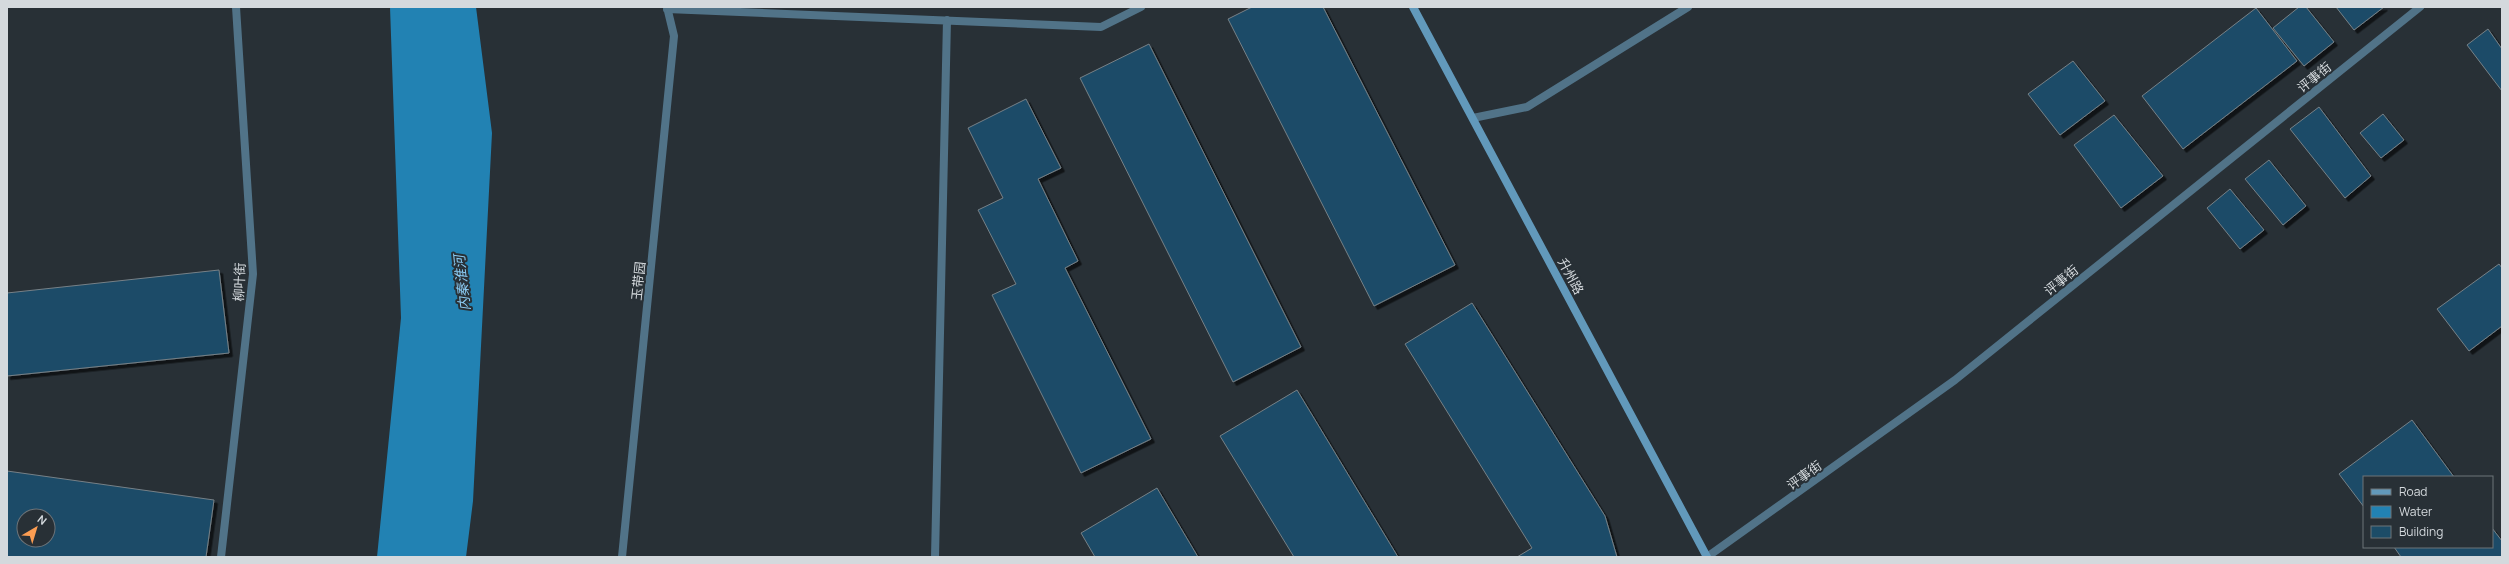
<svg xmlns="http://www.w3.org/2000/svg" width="2509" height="564" viewBox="0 0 2509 564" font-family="Manrope,'Noto Sans SC',sans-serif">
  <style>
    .water { fill: #2282b3 }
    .building { fill: #1c4c67; stroke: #768087; fill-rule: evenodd; filter: url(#shadow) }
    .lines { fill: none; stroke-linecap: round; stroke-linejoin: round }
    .lane { stroke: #517388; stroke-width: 8 }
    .street { stroke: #517388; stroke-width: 8 }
    .secondary { stroke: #6299bb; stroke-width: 8 }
    .labels { text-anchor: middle; stroke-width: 4; stroke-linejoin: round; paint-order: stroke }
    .street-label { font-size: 13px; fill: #d4d9dd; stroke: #283036 }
    .water-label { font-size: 14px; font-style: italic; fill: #8acaf2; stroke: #283036 }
  </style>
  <defs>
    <filter id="shadow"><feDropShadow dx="3.5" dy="3.5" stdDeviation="0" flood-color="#0009"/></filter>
  </defs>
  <rect width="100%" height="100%" fill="#283036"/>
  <path class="water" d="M390,7H476L492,133L473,501L466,557H377L401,318Z"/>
  <path class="building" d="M1252,7H1323L1455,265L1374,306L1228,19Z
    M2299,7H2306L2334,42L2304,66L2273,28Z
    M2336,7H2384L2354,30Z
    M2256,8L2297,61L2183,149L2142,96Z
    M2488,29L2502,49V91L2467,45Z
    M1149,44L1301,347L1233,382L1080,78Z
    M2073,61L2105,101L2060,135L2028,94Z
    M1026,99L1061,168L1038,179L1078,261L1065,268L1151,439L1081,473L992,295L1016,284L978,210L1003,198L968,128Z
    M2319,107L2371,176L2345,198L2290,129Z
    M2383,114L2404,140L2381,158L2360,133Z
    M2114,115L2163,176L2121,208L2074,145Z
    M2269,160L2306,206L2283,225L2245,179Z
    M2230,189L2264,230L2240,249L2207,208Z
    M2499,264L2502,268V326L2469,351L2437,309Z
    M219,270L229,353L7,376V293Z
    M1472,303L1605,516L1617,557H1517L1532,548L1405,344Z
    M1297,390L1398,557H1294L1220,436Z
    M2412,420L2454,477H2364V507L2339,474Z
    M7,471L214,500L206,557H7ZM24,516H48V540H24Z
    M1157,488L1198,557H1095L1081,533Z
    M2492,528L2502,541V557H2401L2394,547H2492Z"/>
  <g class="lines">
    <path class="lane" d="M1473,118L1527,107L1688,7"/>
    <path class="street" d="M667,9L1101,27L1141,7
      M221,557L253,274L236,7
      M622,557L674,36L667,7
      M935,557L947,20
      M1707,557L1955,380L2420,7"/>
    <path class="secondary" d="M1413,7L1707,557"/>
  </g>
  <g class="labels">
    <g class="street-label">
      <text transform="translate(2314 77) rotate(-39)" y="5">评事街</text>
      <text transform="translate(1571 276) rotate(62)" y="5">升州路</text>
      <text transform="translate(2061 280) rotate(-39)" y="5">评事街</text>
      <text transform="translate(638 281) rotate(-84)" y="5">玉带园</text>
      <text transform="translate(239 282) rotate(-87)" y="5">柳叶街</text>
      <text transform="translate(1804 475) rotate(-36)" y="5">评事街</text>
    </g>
    <g class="water-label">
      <text transform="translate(462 283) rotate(-96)" y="5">内秦淮河</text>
    </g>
  </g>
  <rect width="2509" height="564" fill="none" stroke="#d4d9dd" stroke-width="16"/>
  <rect x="2363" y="476" width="130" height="72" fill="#283036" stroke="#6d7479"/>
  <rect x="2371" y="489" width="20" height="6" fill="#6299bb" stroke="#6d7479"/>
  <text x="2399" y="496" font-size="12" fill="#d4d9dd">Road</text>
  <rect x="2371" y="506" width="20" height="12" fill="#2282b3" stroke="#6d7479"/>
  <text x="2399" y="516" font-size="12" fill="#d4d9dd">Water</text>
  <rect x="2371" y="526" width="20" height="12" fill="#1c4c67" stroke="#6d7479"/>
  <text x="2399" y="536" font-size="12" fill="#d4d9dd">Building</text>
  <g transform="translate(36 528) rotate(38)"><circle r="19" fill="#283036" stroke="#6d7479"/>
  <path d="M0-3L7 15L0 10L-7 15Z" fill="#fc9d52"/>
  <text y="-6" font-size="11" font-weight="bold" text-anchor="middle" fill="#d4d9dd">N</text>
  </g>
</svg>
